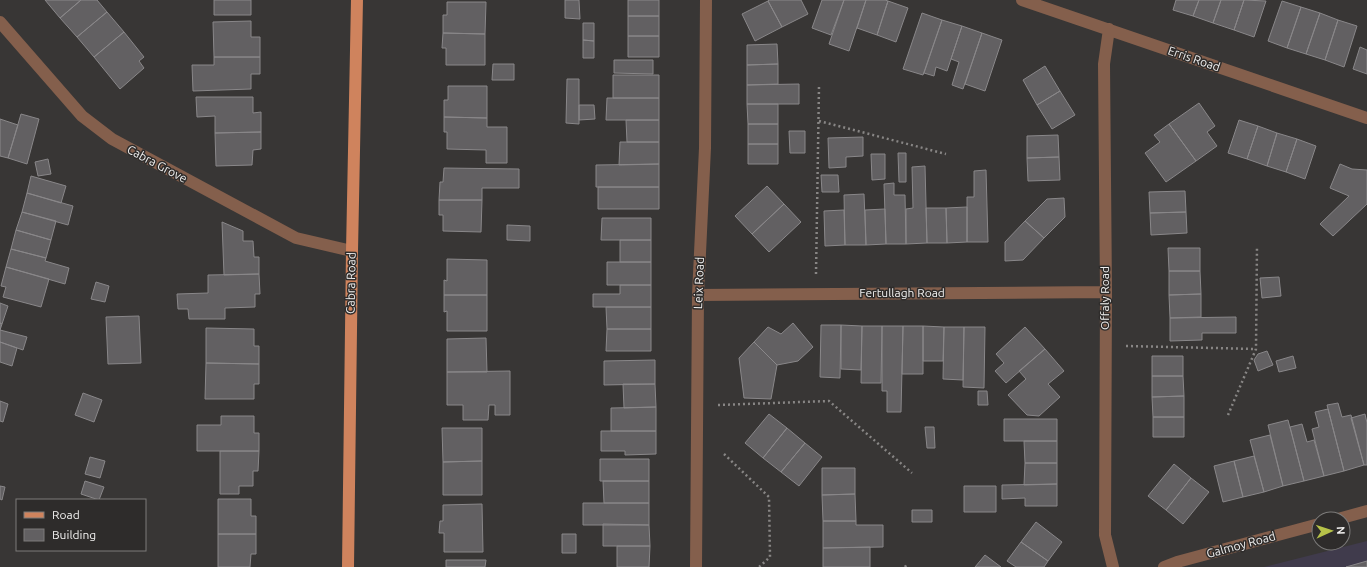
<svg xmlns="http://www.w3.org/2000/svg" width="1367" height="567" viewBox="0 0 1367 567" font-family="Ubuntu,sans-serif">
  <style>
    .education { fill: #403b4c }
    .building { fill: #626062; stroke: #898789 }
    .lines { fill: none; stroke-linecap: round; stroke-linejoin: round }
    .path { stroke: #888685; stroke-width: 2.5; stroke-dasharray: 2 3; stroke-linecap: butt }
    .minor { stroke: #845f4c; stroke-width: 12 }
    .major { stroke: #cf835d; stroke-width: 12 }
    .labels { text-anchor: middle; stroke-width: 3; stroke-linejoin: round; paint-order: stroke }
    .street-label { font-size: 12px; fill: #f2f1f0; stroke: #2e2c2b }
  </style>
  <rect width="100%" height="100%" fill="#383635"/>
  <path class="education" d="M1367,541V567H1264Z"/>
  <path class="building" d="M45,0H81L60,18Z
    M81,0H97L107,12L77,37L60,18Z
    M214,0H251V15H214Z
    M565,0H579L580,19L565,18Z
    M628,0H659V16H628Z
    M769,0H801L808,14L782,27L768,1Z
    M822,0H844L831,35L812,28Z
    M844,0H866L849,51L829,44Z
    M866,0H885L888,1L877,35L857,28Z
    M1176,0H1199L1193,16L1173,10Z
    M1199,0H1221L1213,23L1193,16Z
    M1221,0H1244L1234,30L1213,23Z
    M1244,0L1266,1L1254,37L1234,30Z
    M768,1L782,27L755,41L742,14Z
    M888,1L908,8L896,42L877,35Z
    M1282,1L1301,7L1287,48L1268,41Z
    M447,2H486L485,34L443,33V15H447Z
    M1301,7L1320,13L1306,54L1287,48Z
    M107,12L124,32L94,57L77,37Z
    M922,13L942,20L923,75L903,69Z
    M1320,13L1338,20L1325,60L1306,54Z
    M628,16H659V36H628Z
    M942,20L962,26L947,71L936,67L934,76L924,73Z
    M1338,20L1357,26L1344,67L1325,60Z
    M251,21V37H260V57H214L213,22Z
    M583,23H594V41L583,40Z
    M962,26L982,33L963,89L952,85L959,62L951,59Z
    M124,32L144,57L139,61L144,68L120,89L94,57Z
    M443,33L485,34V65H446V48H442Z
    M982,33L1002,40L985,91L965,84Z
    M628,36H659V57H628Z
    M583,40L594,41V58H583Z
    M777,44L778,64L747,65V45Z
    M1360,47L1367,50V74L1353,69Z
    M214,57H260V74H251V89L193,91L192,65H214Z
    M614,60H653V74L614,73Z
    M493,64H514V80H492Z
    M778,64V84L747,85V65Z
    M1045,66L1060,91L1037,105L1023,80Z
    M613,75H659V98H613Z
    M567,79H579V124L566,123Z
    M799,84V104H747V85Z
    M448,86H487V118L444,117V100H448Z
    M1060,91L1075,115L1052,129L1037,105Z
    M196,97H253V113L261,112V132L215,133V116L197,117Z
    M607,98H659V120H606Z
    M1199,103L1215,126L1207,132L1217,146L1196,161L1169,124Z
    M747,104H778V124H748Z
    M579,105H594L595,119L579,120Z
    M21,114L39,119L27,164L8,158Z
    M444,117L487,118V127H507V163H486V150L447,149V132H444Z
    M0,119L18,125L8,158L0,156Z
    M626,120H659V142H627Z
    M1239,120L1258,126L1247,159L1228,153Z
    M748,124H778V144H748Z
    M1169,124L1196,161L1166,182L1145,153L1160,142L1154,135Z
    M1258,126L1277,133L1267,166L1247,159Z
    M789,131H805V153H790Z
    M261,132V149L253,150L252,165L216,166L215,133Z
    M1277,133L1297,139L1286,172L1267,166Z
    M1058,135L1059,157L1027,158V136Z
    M863,137V156L846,157V167L829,168L828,138Z
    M1297,139L1316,146L1305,179L1286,172Z
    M620,142H659V164L619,165Z
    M748,144H778V164H748Z
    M898,153H906V182H899Z
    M871,154H885V179L872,180Z
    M1059,157L1060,180L1028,181L1027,158Z
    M48,159L51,174L38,176L35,162Z
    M659,164V187H596V165Z
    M1340,164L1352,169L1367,170V204L1333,236L1320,224L1349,196L1330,188Z
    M925,166L927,243L906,244V209L913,208L912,167Z
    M444,168L519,169V188H482V200H439L440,182H443Z
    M986,170L988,242H967V197H974V171Z
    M821,175H838L839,192H822Z
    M31,176L66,186L61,203L27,193Z
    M894,183V195H905L906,244H886L884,184Z
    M767,186L784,204L752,234L735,216Z
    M598,187H659V209H598Z
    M1185,191L1186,212L1150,213L1149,192Z
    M27,193L73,206L68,225L22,212Z
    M864,194L866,245H845L844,195Z
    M1064,198L1065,217L1044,238L1025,221L1047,199Z
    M439,200H482L481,232L443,231V215H439Z
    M784,204L801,222L769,252L752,234Z
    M967,207V242L947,243L946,208Z
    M926,208H946L947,243H927Z
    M885,209L886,244L866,245L865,210Z
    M844,210L845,245L825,246L824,211Z
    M22,212L56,221L51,240L16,230Z
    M1186,212L1187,233L1151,235L1150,213Z
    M602,218H651V240H601Z
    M1025,221L1044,238L1023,260L1005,261V242Z
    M222,222L243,231V241H253L254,257H259V274L224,275Z
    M507,225L530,226V241L507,240Z
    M16,230L51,240L46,258L11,249Z
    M620,240H651V262H620Z
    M1168,248H1200V271H1169Z
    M11,249L46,258L45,261L69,268L65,284L6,267Z
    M447,259L487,260V295H444V280L447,281Z
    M607,262H651V285H607Z
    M6,267L49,279L41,307L3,297L6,287L1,286Z
    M1169,271H1200L1201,294L1169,295Z
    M259,274L260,294H255V307L225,308V319H189L188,309H178L177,294L208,293V275Z
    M1279,277L1281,296L1262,298L1260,278Z
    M96,282L109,286L105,302L91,299Z
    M620,285H651V307H593V294H620Z
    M1201,294V317L1170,318L1169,295Z
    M444,295H487V331H447V311L444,312Z
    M0,303L8,306L2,324L0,323Z
    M606,307H651V329H607Z
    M139,316L141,363L108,364L106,317Z
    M1236,317V333H1202V340L1170,341V318Z
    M0,323L2,324L0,330L27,337L23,350L0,342Z
    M793,323L813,347L798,361L777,365L754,342L768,327L781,334Z
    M821,325H841L840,378L820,377Z
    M841,325L862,326L861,370L841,369Z
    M862,326H882L881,383H861Z
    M882,326H903L901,412H887V391H882Z
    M903,326H923V374H902Z
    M923,326L944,327L943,361H923Z
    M944,327H964L963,380L943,379Z
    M964,327H985L984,388L963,387Z
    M1025,327L1045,349L1006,383L995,371L1004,363L996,354Z
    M206,328L254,329V346H259V364L206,363Z
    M607,329H651V351H606Z
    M486,338L487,372H447V339Z
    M0,342L17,348L12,366L0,362Z
    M754,342L777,365L771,399L744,398L739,358Z
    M1045,349L1064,371L1048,384L1060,397L1039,416L1027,415L1008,395L1026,379L1019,371Z
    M1267,351L1273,365L1258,371L1254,360L1258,354Z
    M1152,356H1183V376H1152Z
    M1293,356L1296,368L1279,372L1276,361Z
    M655,360V384L604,385V361Z
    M206,363L259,364V384H254V399H205Z
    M510,371V415H495V405H489L488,420H463V405H447V372Z
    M1152,376H1183L1184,396L1152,397Z
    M623,384H655L656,407L624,408Z
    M978,391H987L988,405H978Z
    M83,393L102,400L94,422L75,415Z
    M1184,396V417H1153L1152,397Z
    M0,401L8,404L3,422L0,421Z
    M1338,403L1342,417L1351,415L1364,465L1344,471L1327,405Z
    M656,407V431H611V408Z
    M1328,409L1344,471L1324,476L1312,429L1319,427L1315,412Z
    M769,414L787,428L763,458L745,443Z
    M1365,414L1367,423V465H1364L1351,418Z
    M221,416H254V433H259V451H197V425H221Z
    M1153,417H1184V437H1153Z
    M1004,419H1057V441H1004Z
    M1288,420L1304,481L1283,486L1268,425Z
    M1302,424L1307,442L1314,440L1324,476L1304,481L1290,427Z
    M925,427H934L935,448H927Z
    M442,428H482V461L443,462Z
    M787,428L805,443L781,472L763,458Z
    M601,431H656V454L625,455V451H601Z
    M1270,435L1283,486L1264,492L1250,440Z
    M1024,441H1057V463H1025Z
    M805,443L822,457L799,486L781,472Z
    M220,451H259L258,471H253V486H239V494H220Z
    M1254,456L1264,492L1243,497L1234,461Z
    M90,457L105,461L100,478L85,474Z
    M600,459H649V481H600Z
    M482,461V495H443V462Z
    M1234,461L1243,497L1223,502L1214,466Z
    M1025,463H1057V484L1024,485Z
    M1174,464L1191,478L1166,510L1148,496Z
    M822,468H855V494L822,495Z
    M1191,478L1209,492L1183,524L1166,510Z
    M85,481L104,487L99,500L81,494Z
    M603,481H649V503H604Z
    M1057,484V506H1025V498L1002,499V485Z
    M0,486L5,487L2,500L0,499Z
    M964,486H996V512H964Z
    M855,494L856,521H823L822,495Z
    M218,499H251V516H256V534H218Z
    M583,503H649V525H583Z
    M482,504L483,552H444V533H439L440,521H443V505Z
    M912,510H932V522H912Z
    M823,521H856V525H883V547L823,548Z
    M1036,522L1062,542L1048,561L1021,542Z
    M603,524L649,525L650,546H603Z
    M218,534H256V554H251L250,567H218Z
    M562,534H576V553H562Z
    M1021,542L1048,561L1044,567H1016L1007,561Z
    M617,546H650L649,567H617Z
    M870,547V567H823V548Z
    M985,555L1001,567H975Z
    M446,560H486L485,567H446Z
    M1367,561V567H1346Z"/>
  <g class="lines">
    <path class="path" d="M819,121L946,154
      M816,274L819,86
      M1126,346L1256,349
      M718,405L829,401L912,473
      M1228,415L1256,349L1257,246
      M724,454L769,497L770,557L759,567
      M905,567L907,564"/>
    <path class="minor" d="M1022,0L1367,118
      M0,22L82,116L112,139L296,238L352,251
      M1109,29L1104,64L1106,292L1105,535L1113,567
      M698,295L1106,292
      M1338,519L1367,511
      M696,567L698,295L705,148L706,0
      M1164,567L1177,562L1319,524"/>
    <path class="major" d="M348,567L352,251L357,0"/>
  </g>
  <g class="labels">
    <g class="street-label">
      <text transform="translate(1194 59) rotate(19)" y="4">Erris Road</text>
      <text transform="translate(157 164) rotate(28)" y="4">Cabra Grove</text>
      <text transform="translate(351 283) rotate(-89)" y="4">Cabra Road</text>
      <text transform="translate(699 283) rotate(-88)" y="4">Leix Road</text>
      <text x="902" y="297">Fertullagh Road</text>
      <text transform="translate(1105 298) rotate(-90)" y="4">Offaly Road</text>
      <text transform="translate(1241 545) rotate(-15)" y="4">Galmoy Road</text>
    </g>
  </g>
  <rect x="16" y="499" width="130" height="52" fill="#2e2c2b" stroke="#7c7b7a"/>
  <rect x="24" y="512" width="20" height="6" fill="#cf835d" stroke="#7c7b7a"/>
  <text x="52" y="519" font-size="12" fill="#f2f1f0">Road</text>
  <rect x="24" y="529" width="20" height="12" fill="#626062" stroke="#7c7b7a"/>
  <text x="52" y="539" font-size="12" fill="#f2f1f0">Building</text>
  <g transform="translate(1331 531) rotate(87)"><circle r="19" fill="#2e2c2b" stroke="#7c7b7a"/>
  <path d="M0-3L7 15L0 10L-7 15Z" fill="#b6c249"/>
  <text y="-6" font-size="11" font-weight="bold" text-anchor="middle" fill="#f2f1f0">N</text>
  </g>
</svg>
